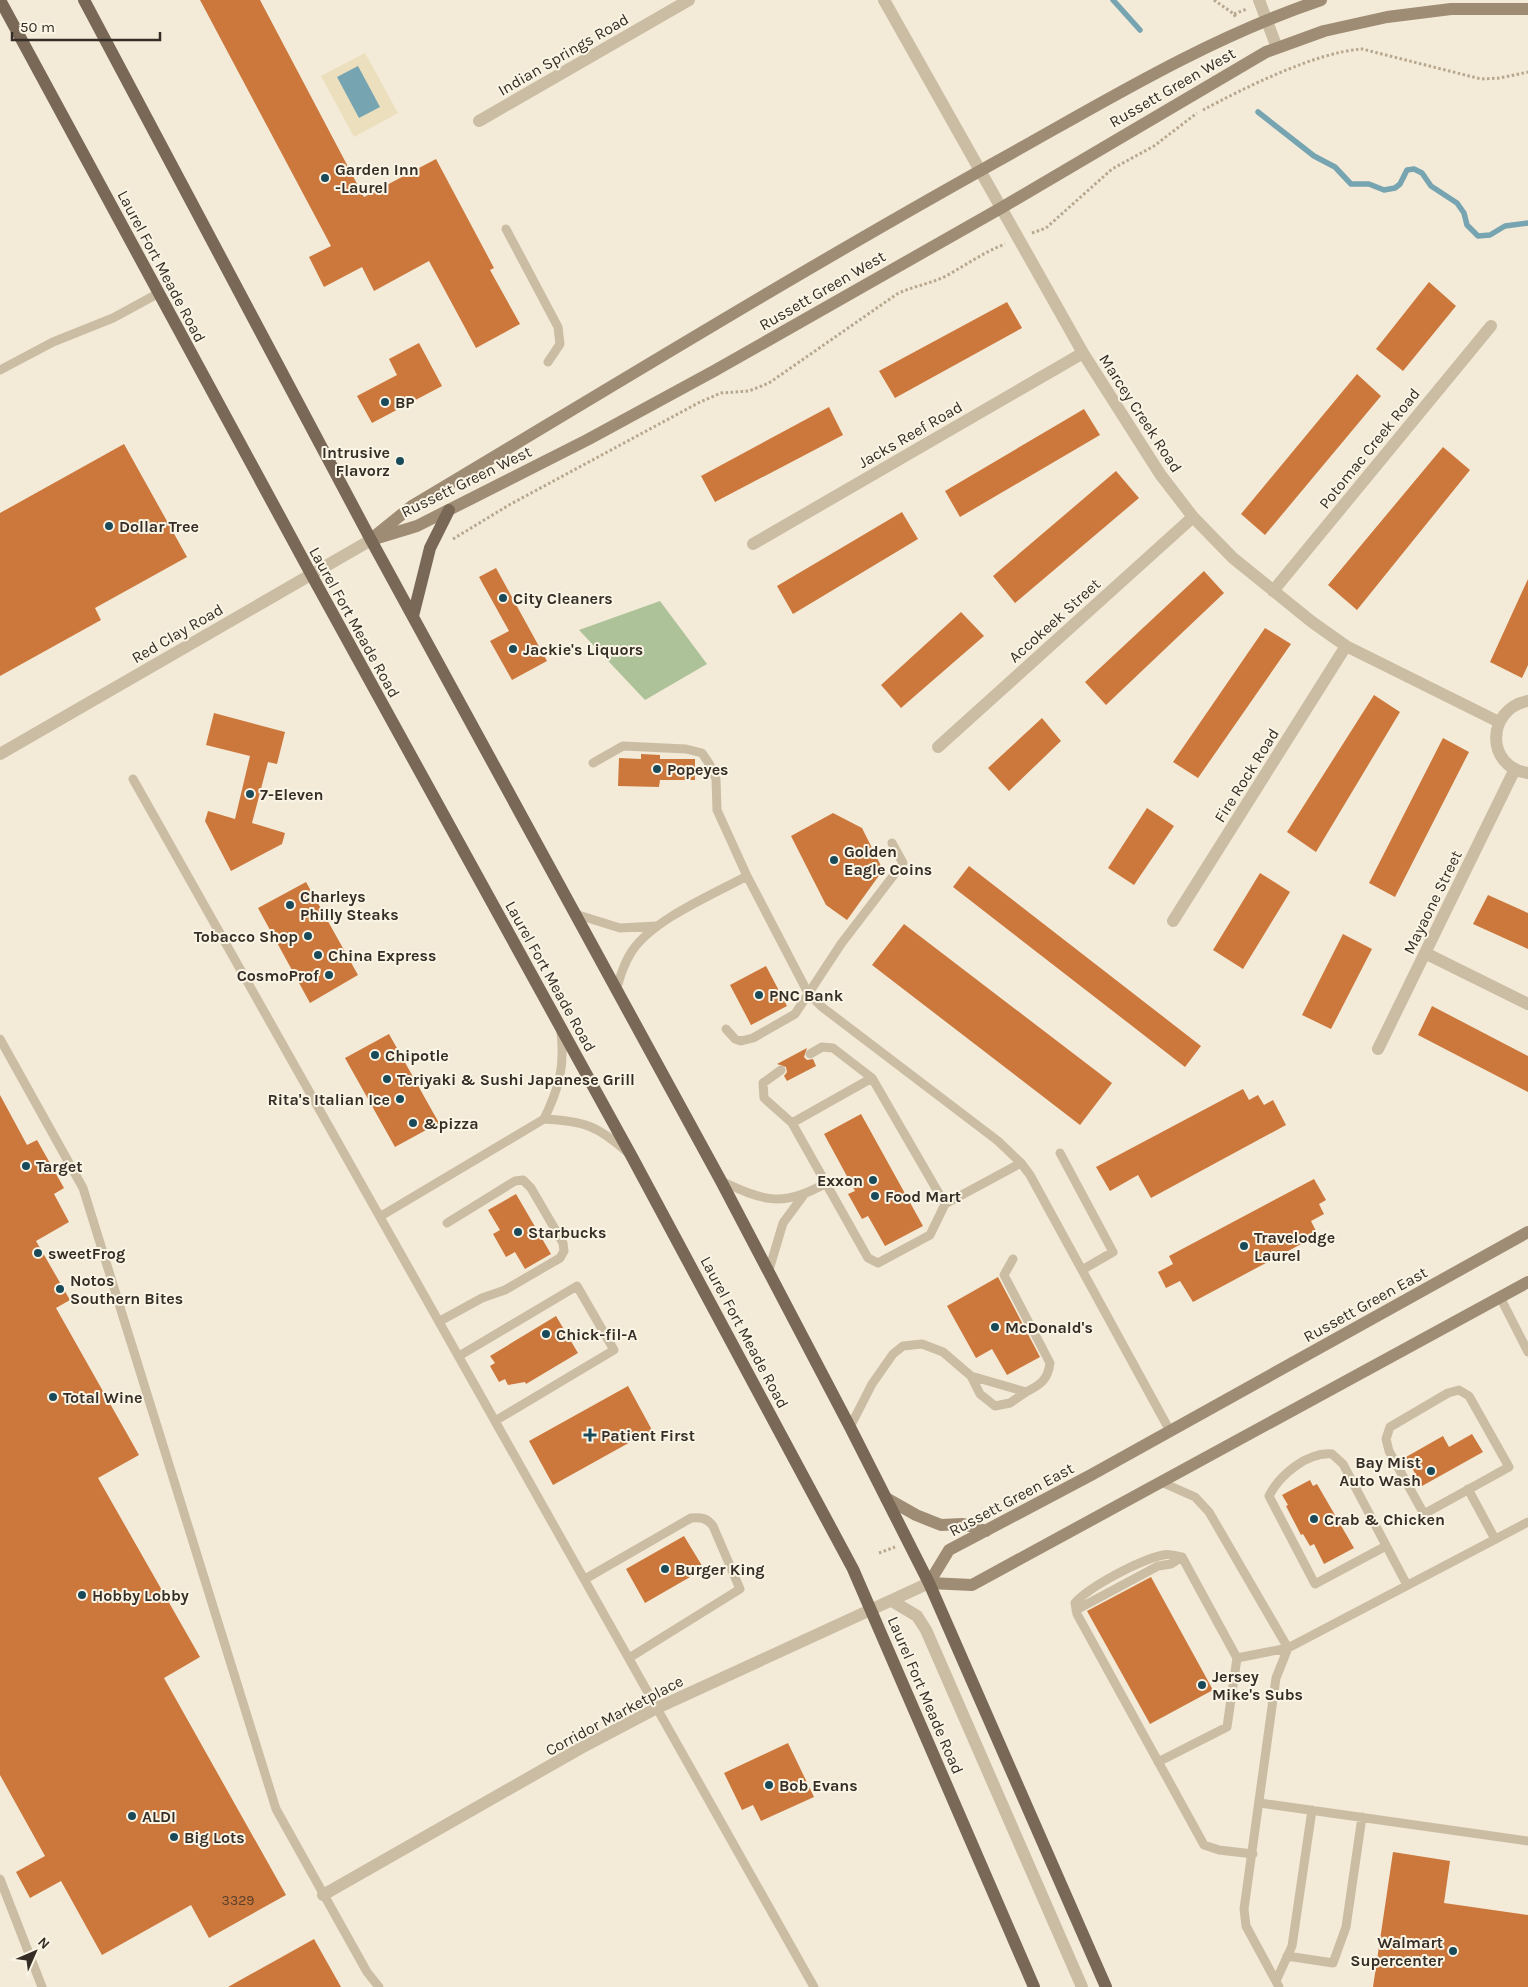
<svg xmlns="http://www.w3.org/2000/svg" width="1528" height="1987" viewBox="0 0 1528 1987" font-family="Karla,sans-serif">
  <style>
    .green { fill: #adc298 }
    .plaza { fill: #ecdfbe }
    .water { fill: #76a4b1 }
    .lines { fill: none; stroke-linecap: round; stroke-linejoin: round }
    .stream { stroke: #76a4b1; stroke-width: 5.5 }
    .building { fill: #cc783d }
    .path { stroke: #b7a78e; stroke-width: 3; stroke-dasharray: 2.5 2.5; stroke-linecap: butt }
    .lane { stroke: #cbbda4; stroke-width: 9 }
    .street { stroke: #cbbda4; stroke-width: 12 }
    .secondary { stroke: #9f8c75; stroke-width: 12 }
    .primary { stroke: #796856; stroke-width: 12 }
    .poi-dot { fill: #194a5a; stroke: #faf4e5; stroke-width: 2 }
    .labels { text-anchor: middle; stroke-width: 4; stroke-linejoin: round; paint-order: stroke }
    .number-label { font-size: 14px; fill: #5c402c }
    .street-label { font-size: 16px; fill: #362e26; stroke: #faf4e5 }
    .poi-label { font-size: 16px; font-weight: bold; fill: #362e26; stroke: #faf4e5; text-anchor: start }
  </style>
  <rect width="100%" height="100%" fill="#f3ebd8"/>
  <path class="green" d="M660,601L707,664L645,700L579,630Z"/>
  <path class="plaza" d="M365,53L398,113L354,137L321,76Z"/>
  <path class="water" d="M358,66L380,107L359,118L337,77Z"/>
  <g class="lines">
    <path class="stream" d="M1113,0L1140,30
      M1258,112L1314,156L1335,167L1351,184H1369L1384,190L1395,188L1400,184L1407,170L1414,169L1422,173L1431,186L1457,203L1464,213L1467,225L1478,236L1490,235L1505,226L1528,223"/>
  </g>
  <path class="building" d="M200,0H260L364,197L436,159L494,268L490,270L520,324L476,348L429,261L374,291L362,267L324,287L309,257L331,246Z
    M1429,282L1456,306L1403,371L1376,349Z
    M1007,302L1022,328L895,398L879,371Z
    M419,343L442,386L372,423L357,396L397,375L389,359Z
    M1357,374L1381,396L1265,535L1241,514Z
    M829,407L843,435L715,502L701,476Z
    M1084,409L1100,435L960,517L945,491Z
    M124,444L187,557L95,608L101,620L0,676V513Z
    M1443,447L1470,470L1357,610L1328,585Z
    M1116,471L1139,498L1015,603L993,576Z
    M902,512L918,539L793,614L777,586Z
    M496,568L547,661L512,680L490,641L509,631L479,577Z
    M1204,571L1224,593L1106,705L1085,682Z
    M1528,579V665L1522,678L1490,662Z
    M961,612L984,636L901,708L881,685Z
    M1265,628L1291,644L1198,778L1173,762Z
    M1374,695L1400,712L1316,852L1287,832Z
    M214,713L285,732L277,764L268,762L252,823L285,833L282,844L231,871L205,821L208,811L235,819L250,756L206,745Z
    M1042,718L1061,741L1009,791L988,768Z
    M1443,738L1469,752L1395,897L1369,883Z
    M641,754L660,755V759H695V780H660L659,787L618,786L619,758L641,759Z
    M1147,808L1174,826L1134,885L1108,868Z
    M833,813L862,828L883,870L847,920L826,905L791,836Z
    M969,866L1201,1046L1185,1067L953,887Z
    M1260,873L1290,892L1243,969L1213,950Z
    M306,882L358,975L310,1003L258,908Z
    M1488,895L1528,913V949L1473,924Z
    M904,924L1112,1083L1080,1125L872,965Z
    M1343,934L1372,949L1331,1029L1302,1015Z
    M766,966L787,1006L751,1025L730,985Z
    M1432,1006L1528,1056V1092L1418,1035Z
    M389,1034L439,1123L395,1147L345,1058Z
    M807,1048L804,1057L807,1060L813,1059L816,1066L787,1081L784,1076L787,1072L786,1067L777,1064Z
    M1243,1089L1249,1100L1258,1095L1264,1105L1273,1100L1286,1125L1151,1198L1138,1175L1110,1191L1096,1167Z
    M0,1095L27,1145L37,1140L64,1188L54,1194L69,1222L36,1241L70,1300L56,1308L139,1455L98,1478L200,1657L164,1678L286,1895L209,1938L191,1905L102,1955L61,1881L30,1898L16,1872L45,1856L0,1775Z
    M861,1114L923,1226L885,1246L868,1216L862,1219L848,1194L855,1191L824,1134Z
    M1314,1179L1326,1200L1319,1204L1324,1214L1311,1221L1318,1235L1193,1302L1180,1281L1166,1288L1158,1272L1173,1264L1169,1256Z
    M516,1194L551,1254L525,1269L515,1252L506,1257L493,1234L500,1230L488,1210Z
    M998,1277L1040,1357L1007,1375L992,1349L976,1358L947,1306Z
    M556,1316L578,1353L526,1384L525,1382L508,1385L505,1379L499,1382L490,1366L495,1363L490,1356Z
    M628,1386L652,1430L553,1485L529,1441Z
    M1472,1434L1483,1452L1422,1486L1406,1457L1443,1436L1449,1447Z
    M1310,1480L1313,1486L1317,1484L1354,1548L1324,1564L1314,1544L1310,1546L1303,1534L1301,1535L1286,1506L1288,1505L1282,1495Z
    M684,1536L704,1569L645,1603L626,1569Z
    M1151,1577L1213,1690L1150,1724L1087,1611Z
    M788,1743L814,1797L761,1821L753,1805L742,1810L724,1773Z
    M1393,1852L1450,1861L1444,1903L1528,1915V1987H1373Z
    M314,1939L341,1987H228Z"/>
  <g class="lines">
    <path class="path" d="M1214,0L1234,14L1236,18
      M1234,14L1247,9
      M1203,110C1244,88 1316,52 1362,49L1481,79L1500,78L1528,72
      M1032,233L1046,228L1112,169L1154,146L1197,113
      M453,539L509,505L700,402L721,393L749,391L769,383L897,294C913,286 930,284 946,276C966,265 984,252 1005,244
      M879,1553L895,1547"/>
    <path class="lane" d="M506,229L558,327L560,344L548,362
      M0,370L53,342L113,318L159,293
      M593,763L623,746L686,749L702,753L710,765L716,779L717,810L747,876L808,993L822,1007L998,1141L1021,1163L1030,1175L1170,1431
      M133,779L814,1987
      M575,914L620,928L656,926
      M616,991C620,977 624,963 632,951C654,919 712,895 747,876
      M726,1029L735,1039L741,1041L753,1038L795,1014L841,944L903,863L892,843
      M0,1039L83,1188L276,1809L367,1972L379,1987
      M810,1054L822,1047L833,1048L872,1078
      M781,1070L763,1083L764,1098L792,1123
      M872,1078L945,1204L930,1235L878,1263L868,1258L792,1123Z
      M544,1119C584,1121 598,1126 627,1152
      M1060,1153L1113,1252L1082,1270
      M721,1181C764,1201 783,1208 826,1183
      M945,1204L1021,1163
      M381,1216L544,1119C559,1088 565,1067 561,1033
      M769,1270L783,1223L803,1196
      M1500,1297L1528,1352
      M440,1321L482,1298L505,1290L560,1258L564,1251L563,1243L531,1188L523,1180L515,1181L447,1223
      M459,1356L577,1286L614,1350L495,1421
      M971,1376L980,1394L995,1406L1010,1403L1026,1392
      M1459,1390L1469,1396L1509,1467L1424,1514L1389,1451L1386,1439L1390,1427L1448,1393Z
      M850,1427L872,1384L893,1354L903,1346L922,1344L943,1352L971,1376L1026,1392C1040,1385 1048,1380 1050,1363L1004,1275L1013,1259
      M1161,1482L1195,1497L1209,1512L1288,1648L1237,1658
      M1468,1489L1495,1539
      M1386,1546L1315,1584L1269,1496C1280,1474 1308,1452 1332,1454L1343,1464L1407,1585
      M1182,1557C1176,1556 1169,1553 1163,1555C1140,1560 1090,1586 1075,1603L1077,1614L1204,1845L1219,1850L1253,1854
      M585,1579L691,1518C701,1517 707,1518 713,1526L740,1589L629,1658
      M1076,1610L1158,1566L1171,1564L1182,1557
      M1158,1762L1227,1727L1237,1658L1182,1557
      M1260,1803L1528,1841
      M0,1879L42,1987
      M1287,1956L1333,1963L1346,1927L1362,1817
      M1276,1981L1292,1946L1312,1810
      M1279,1987L1246,1926L1244,1909L1276,1678L1288,1648L1528,1522"/>
    <path class="street" d="M884,0L1083,353L1160,474L1193,517L1233,558L1312,622L1346,646L1499,722
      M1259,0L1277,48
      M479,121L689,0
      M753,544L1083,353
      M1273,591L1491,326
      M1528,701C1486,709 1485,767 1528,773
      M938,747L1193,517
      M0,754L371,540
      M1173,921L1346,646
      M1425,953L1528,1004
      M1378,1049L1515,769
      M892,1601L917,1616L926,1630L1082,1987
      M323,1895L581,1748L657,1708L929,1583"/>
    <path class="secondary" d="M375,536L412,506C608,389 803,269 1003,158C1107,100 1208,38 1321,0
      M371,540L417,526L587,440L714,371L1001,208L1266,52L1324,31L1387,17L1451,9H1528
      M1528,1232L1091,1475L949,1550L929,1583L972,1585L1528,1282
      M886,1498L916,1515L941,1525L963,1524L986,1531"/>
    <path class="primary" d="M0,0L311,574L632,1157L853,1569L1034,1987
      M84,0L371,540L721,1181L850,1427L929,1583L1106,1987
      M413,616L430,548L449,510"/>
  </g>
  <g class="poi-dot">
    <circle cx="325" cy="178" r="5"/>
    <circle cx="385" cy="402" r="5"/>
    <circle cx="400" cy="461" r="5"/>
    <circle cx="109" cy="526" r="5"/>
    <circle cx="503" cy="598" r="5"/>
    <circle cx="513" cy="649" r="5"/>
    <circle cx="657" cy="769" r="5"/>
    <circle cx="250" cy="794" r="5"/>
    <circle cx="834" cy="860" r="5"/>
    <circle cx="290" cy="905" r="5"/>
    <circle cx="308" cy="936" r="5"/>
    <circle cx="318" cy="955" r="5"/>
    <circle cx="329" cy="975" r="5"/>
    <circle cx="759" cy="995" r="5"/>
    <circle cx="375" cy="1055" r="5"/>
    <circle cx="387" cy="1079" r="5"/>
    <circle cx="400" cy="1099" r="5"/>
    <circle cx="413" cy="1123" r="5"/>
    <circle cx="26" cy="1166" r="5"/>
    <circle cx="873" cy="1180" r="5"/>
    <circle cx="875" cy="1196" r="5"/>
    <circle cx="518" cy="1232" r="5"/>
    <circle cx="1244" cy="1246" r="5"/>
    <circle cx="38" cy="1253" r="5"/>
    <circle cx="60" cy="1289" r="5"/>
    <circle cx="995" cy="1327" r="5"/>
    <circle cx="546" cy="1334" r="5"/>
    <circle cx="53" cy="1397" r="5"/>
    <path d="M587.5 1427.5h5v5h5v5h-5v5h-5v-5h-5v-5h5z"/>
    <circle cx="1431" cy="1471" r="5"/>
    <circle cx="1314" cy="1519" r="5"/>
    <circle cx="665" cy="1569" r="5"/>
    <circle cx="82" cy="1595" r="5"/>
    <circle cx="1202" cy="1685" r="5"/>
    <circle cx="769" cy="1785" r="5"/>
    <circle cx="132" cy="1816" r="5"/>
    <circle cx="174" cy="1837" r="5"/>
    <circle cx="1453" cy="1951" r="5"/>
  </g>
  <g class="labels">
    <g class="number-label">
      <text x="238" y="1905">3329</text>
    </g>
    <g class="street-label">
      <text transform="translate(563 54) rotate(-30)" y="6">Indian Springs Road</text>
      <text transform="translate(1172 87) rotate(-30)" y="6">Russett Green West</text>
      <text transform="translate(162 266) rotate(62)" y="6">Laurel Fort Meade Road</text>
      <text transform="translate(822 290) rotate(-30)" y="6">Russett Green West</text>
      <text transform="translate(1141 413) rotate(57)" y="6">Marcey Creek Road</text>
      <text transform="translate(910 434) rotate(-30)" y="6">Jacks Reef Road</text>
      <text transform="translate(1369 448) rotate(-51)" y="6">Potomac Creek Road</text>
      <text transform="translate(466 481) rotate(-26)" y="6">Russett Green West</text>
      <text transform="translate(1054 620) rotate(-42)" y="6">Accokeek Street</text>
      <text transform="translate(355 622) rotate(61)" y="6">Laurel Fort Meade Road</text>
      <text transform="translate(177 633) rotate(-30)" y="6">Red Clay Road</text>
      <text transform="translate(1246 775) rotate(-58)" y="6">Fire Rock Road</text>
      <text transform="translate(1432 902) rotate(-64)" y="6">Mayaone Street</text>
      <text transform="translate(551 976) rotate(61)" y="6">Laurel Fort Meade Road</text>
      <text transform="translate(1365 1304) rotate(-29)" y="6">Russett Green East</text>
      <text transform="translate(745 1332) rotate(62)" y="6">Laurel Fort Meade Road</text>
      <text transform="translate(1011 1499) rotate(-28)" y="6">Russett Green East</text>
      <text transform="translate(926 1695) rotate(67)" y="6">Laurel Fort Meade Road</text>
      <text transform="translate(614 1715) rotate(-28)" y="6">Corridor Marketplace</text>
    </g>
    <g class="poi-label">
      <text x="335" y="175">Garden Inn<tspan x="335" dy="18">-Laurel</tspan></text>
      <text x="395" y="408">BP</text>
      <text x="390" y="458" text-anchor="end">Intrusive<tspan x="390" dy="18">Flavorz</tspan></text>
      <text x="119" y="532">Dollar Tree</text>
      <text x="513" y="604">City Cleaners</text>
      <text x="523" y="655">Jackie's Liquors</text>
      <text x="667" y="775">Popeyes</text>
      <text x="260" y="800">7-Eleven</text>
      <text x="844" y="857">Golden<tspan x="844" dy="18">Eagle Coins</tspan></text>
      <text x="300" y="902">Charleys<tspan x="300" dy="18">Philly Steaks</tspan></text>
      <text x="298" y="942" text-anchor="end">Tobacco Shop</text>
      <text x="328" y="961">China Express</text>
      <text x="319" y="981" text-anchor="end">CosmoProf</text>
      <text x="769" y="1001">PNC Bank</text>
      <text x="385" y="1061">Chipotle</text>
      <text x="397" y="1085">Teriyaki &amp; Sushi Japanese Grill</text>
      <text x="390" y="1105" text-anchor="end">Rita's Italian Ice</text>
      <text x="423" y="1129">&amp;pizza</text>
      <text x="36" y="1172">Target</text>
      <text x="863" y="1186" text-anchor="end">Exxon</text>
      <text x="885" y="1202">Food Mart</text>
      <text x="528" y="1238">Starbucks</text>
      <text x="1254" y="1243">Travelodge<tspan x="1254" dy="18">Laurel</tspan></text>
      <text x="48" y="1259">sweetFrog</text>
      <text x="70" y="1286">Notos<tspan x="70" dy="18">Southern Bites</tspan></text>
      <text x="1005" y="1333">McDonald's</text>
      <text x="556" y="1340">Chick-fil-A</text>
      <text x="63" y="1403">Total Wine</text>
      <text x="601" y="1441">Patient First</text>
      <text x="1421" y="1468" text-anchor="end">Bay Mist<tspan x="1421" dy="18">Auto Wash</tspan></text>
      <text x="1324" y="1525">Crab &amp; Chicken</text>
      <text x="675" y="1575">Burger King</text>
      <text x="92" y="1601">Hobby Lobby</text>
      <text x="1212" y="1682">Jersey<tspan x="1212" dy="18">Mike's Subs</tspan></text>
      <text x="779" y="1791">Bob Evans</text>
      <text x="142" y="1822">ALDI</text>
      <text x="184" y="1843">Big Lots</text>
      <text x="1443" y="1948" text-anchor="end">Walmart<tspan x="1443" dy="18">Supercenter</tspan></text>
    </g>
  </g>
  <g transform="translate(35 1952) rotate(45)" stroke="#faf4e5" stroke-width="4" paint-order="stroke">
  <path d="M0-4L9 19L0 12L-9 19Z" fill="#362e26"/>
  <text y="-8" font-size="14" font-weight="bold" text-anchor="middle" fill="#362e26">N</text>
  </g>
  <path d="M12 32v8h148v-8" fill="none" stroke="#362e26" stroke-width="2.5"/>
  <text x="20" y="32" font-size="15" fill="#362e26" stroke="#faf4e5" stroke-width="4" paint-order="stroke">50 m</text>
</svg>
